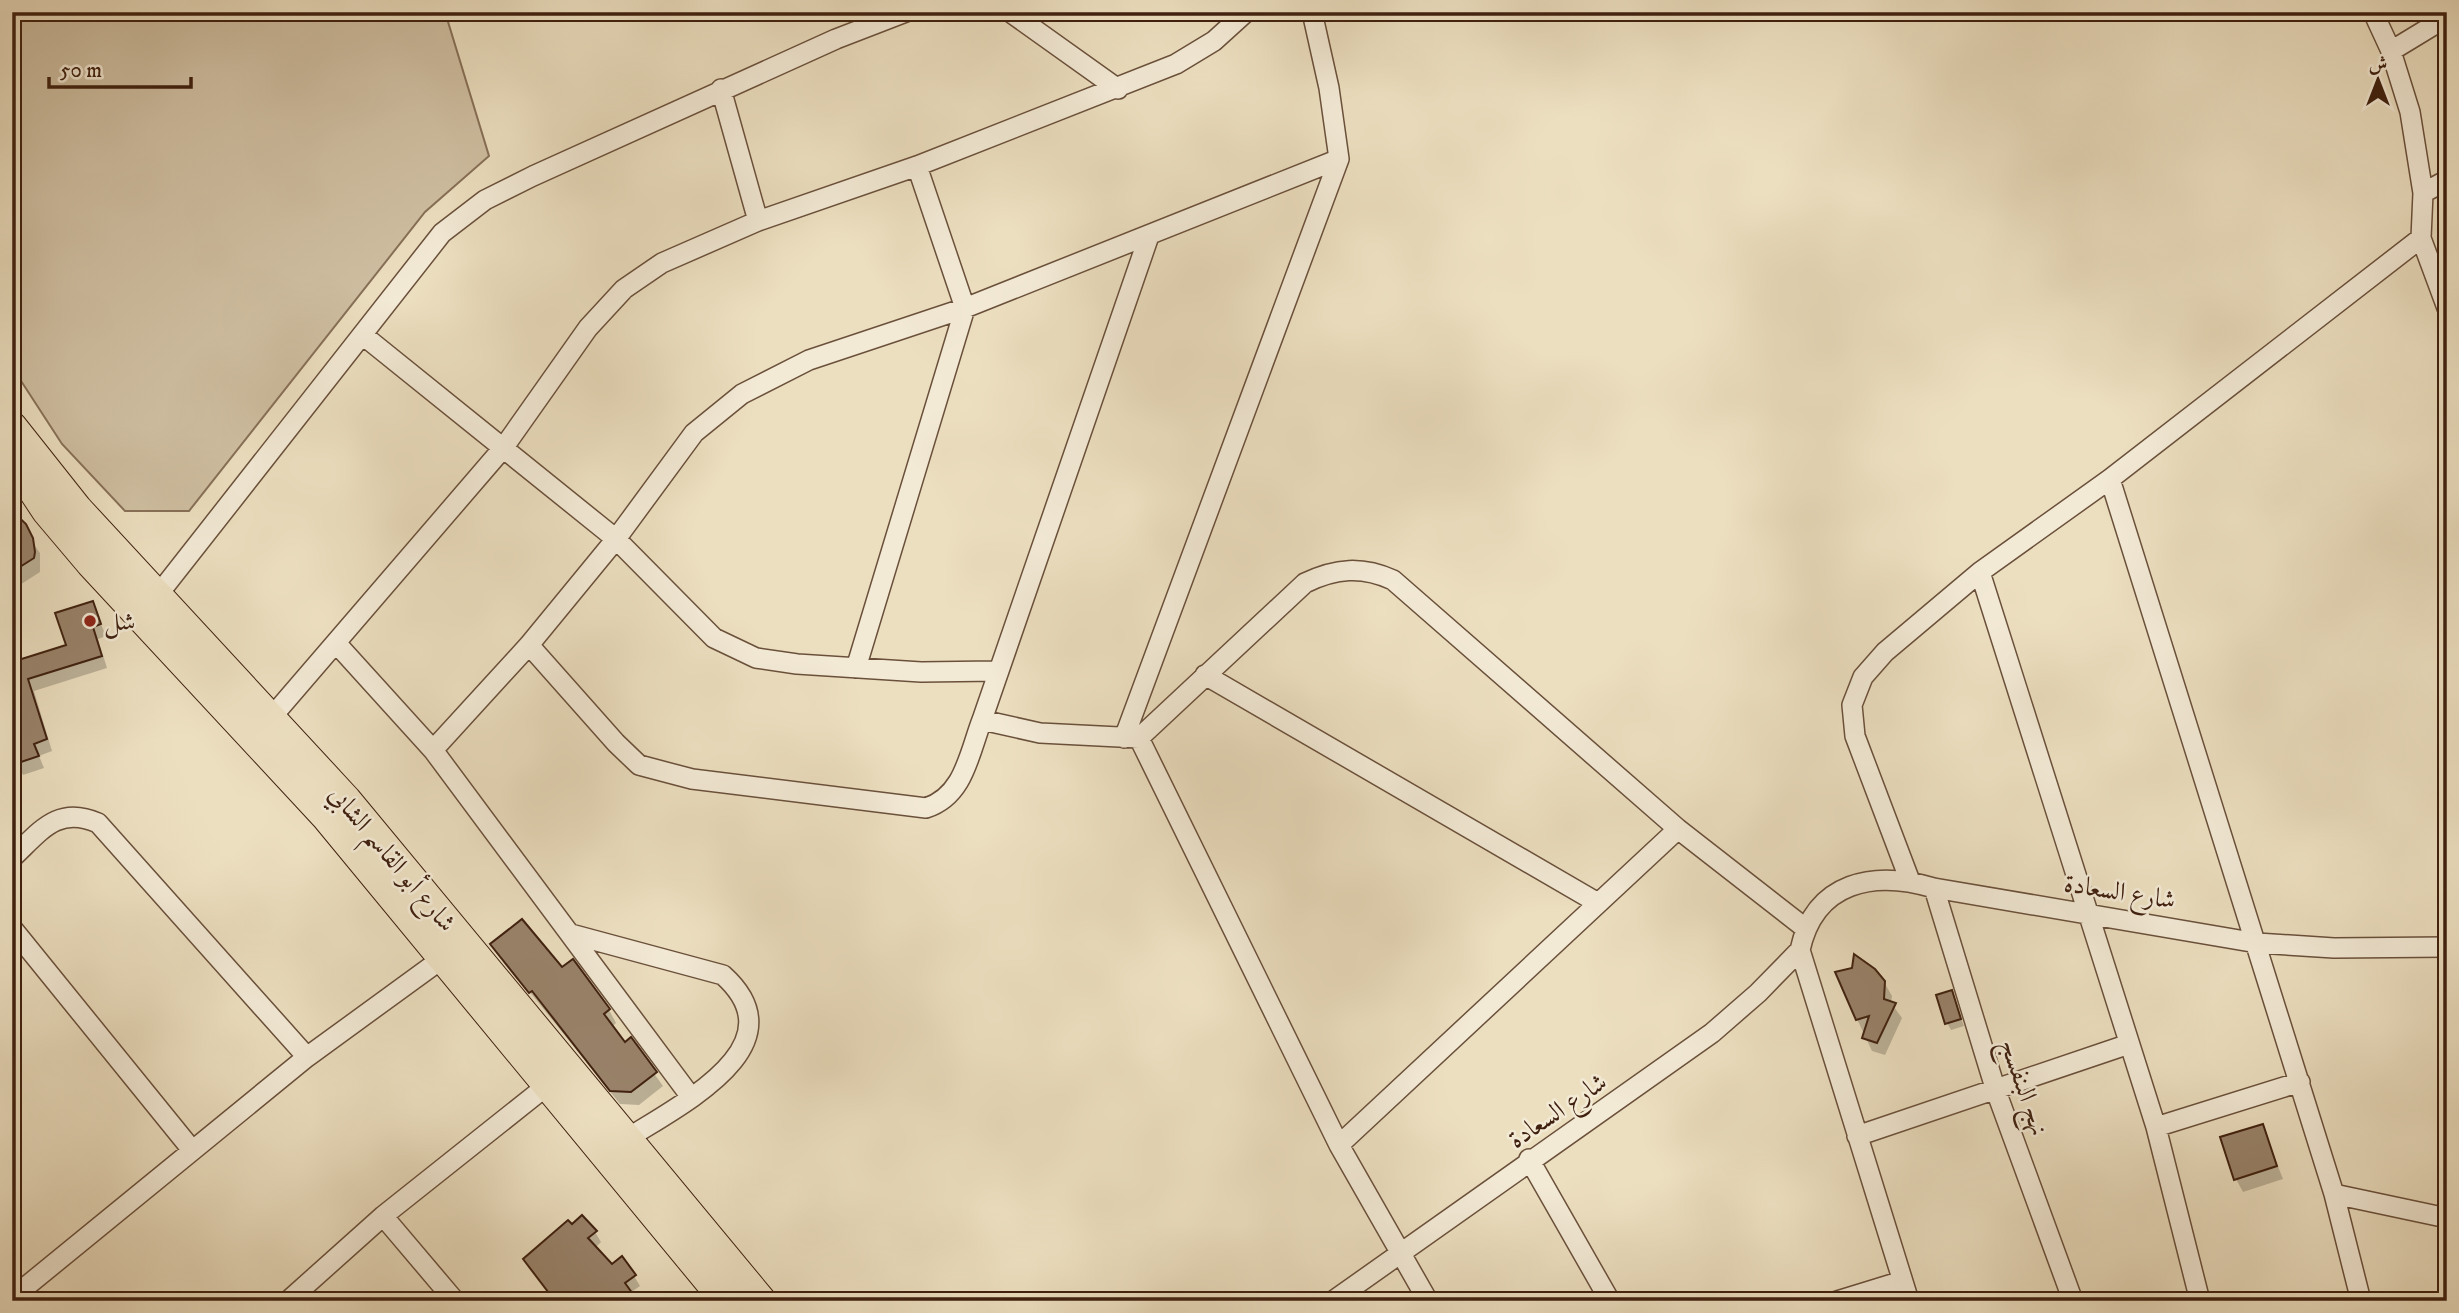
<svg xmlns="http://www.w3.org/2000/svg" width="2459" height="1313" viewBox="0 0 2459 1313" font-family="'IM FELL DW Pica',Amiri,serif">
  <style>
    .green { fill: #cfbfa2; stroke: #877058; stroke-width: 2 }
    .shadow { fill: #0003 }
    .building { fill: #99836b; stroke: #3f200f; stroke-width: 2 }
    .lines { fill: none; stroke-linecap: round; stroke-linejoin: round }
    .minor-casing { stroke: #6a503b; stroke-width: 22 }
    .primary-casing { stroke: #3f200f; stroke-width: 32 }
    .minor { stroke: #f3ead6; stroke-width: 19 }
    .primary { stroke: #ecdfc0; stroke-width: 30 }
    .poi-dot { fill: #8f2418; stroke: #f3ead6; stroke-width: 2.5 }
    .labels { text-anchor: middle; stroke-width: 5; stroke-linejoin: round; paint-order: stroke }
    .poi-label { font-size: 26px; fill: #3f200f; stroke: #f3ead6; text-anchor: start }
    .street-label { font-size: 26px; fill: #3f200f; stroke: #f3ead6 }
  </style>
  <rect width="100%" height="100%" fill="#ecdfc0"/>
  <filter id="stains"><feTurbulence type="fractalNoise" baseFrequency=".00286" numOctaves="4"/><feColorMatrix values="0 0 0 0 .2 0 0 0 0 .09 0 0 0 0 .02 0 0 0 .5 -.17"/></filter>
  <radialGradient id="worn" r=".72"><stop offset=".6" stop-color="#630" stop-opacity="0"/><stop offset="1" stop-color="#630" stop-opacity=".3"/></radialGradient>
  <path class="green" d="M24,12H445L489,156L425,212L189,511H125L62,444L12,367V15Z"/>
  <path class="shadow" d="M12,514L40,553V572L12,590Z
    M92,603L106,636L98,639L107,668L34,691L52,751L39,756L44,768L23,775L12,753V664L70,646Z
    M492,945L561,970L609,1010L616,1023L612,1027L625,1044L630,1040L663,1086L639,1105L620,1104Z
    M1884,982L1892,996L1891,1003L1902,1018L1885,1055L1872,1051L1857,1019Z
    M1951,992L1964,1026L1951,1030L1947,1023Z
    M2262,1126L2283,1179L2243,1192L2236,1179Z
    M572,1226L595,1232L601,1242L595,1248L611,1266L634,1276L640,1286L630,1293L635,1301H555Z"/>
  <path class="building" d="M12,511L26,524L33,538L35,552L34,558L12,572Z
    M93,601L101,624L93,627L102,656L28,679L47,739L34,744L39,756L12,765V662L66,645L55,613Z
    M522,919L562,967L573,959L610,1009L604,1014L625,1042L631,1037L657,1072L631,1092L610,1091L532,991L529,993L490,944Z
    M1854,954L1875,969L1885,981L1884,999L1896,1003L1877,1043L1862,1038L1869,1016L1856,1020L1835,972L1852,968Z
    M1952,990L1961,1019L1945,1024L1936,995Z
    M2263,1124L2277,1166L2234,1180L2220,1137Z
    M582,1215L597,1231L588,1238L612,1264L622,1256L636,1275L625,1283L633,1294L625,1301H555L523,1259L568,1220L572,1224Z"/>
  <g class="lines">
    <defs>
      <path id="minor" d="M1010,12L1118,89
        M2373,12L2391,51L2410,112L2423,193L2421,238L2447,308
        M2391,51L2447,17
        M721,89L758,221
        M2423,193L2447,180
        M364,336L616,539L714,638L756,658L797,664L921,672L996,671
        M2110,479L2334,1194L2361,1301
        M1980,572L2156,1127L2200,1301
        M157,596L442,233L485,200L533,176L836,39L906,12
        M336,643L433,750L691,1097
        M529,645L616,743L639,765L692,779L926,808C964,796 969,754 982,720L1149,236
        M856,668L965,308L917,166
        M1205,675L1598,903
        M982,720L1040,733L1139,738L1305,583C1336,568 1362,566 1393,580L1678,829L1805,928
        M264,726L504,447L588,328L624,289L662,263L758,221L917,166L1176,64L1214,41L1246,12
        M1124,738L1339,159L1329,88L1312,12
        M1139,738L1339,1145L1428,1301
        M433,750L529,645L616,539L694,433L742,394L809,360L965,308L1339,159
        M12,858C40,832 57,805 98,823L307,1057
        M1910,881L1855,736L1852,705L1863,677L1885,652L1980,572L2110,479L2421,238
        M1934,888L1996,1091L2073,1301
        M12,928L192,1150
        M571,934L723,975C802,1046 679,1105 625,1140
        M2156,1127L2300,1082
        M1857,1136L2129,1044
        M1339,1145L1678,829
        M1529,1159L1610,1301
        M2334,1194L2447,1218
        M383,1216L455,1301
        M12,1298L307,1057L443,958
        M288,1301L383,1216L549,1084
        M1333,1301L1712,1033L1758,993L1800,950
        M1837,1301L1902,1281
        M1909,1301L1800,950C1815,881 1874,870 1934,888L2257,943L2334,948L2447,947"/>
      <path id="primary" d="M12,427L77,509L346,800L761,1301
        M12,458L47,511L91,563L326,816L726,1301"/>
    </defs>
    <use href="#minor" class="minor-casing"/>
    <use href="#primary" class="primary-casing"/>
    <use href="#minor" class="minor"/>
    <use href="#primary" class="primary"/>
  </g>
  <circle class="poi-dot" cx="90" cy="621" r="7"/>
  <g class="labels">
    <g class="poi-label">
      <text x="104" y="630">شل</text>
    </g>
    <g class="street-label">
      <text transform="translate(393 858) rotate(50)" y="9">شارع أبو القاسم الشابي</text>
      <text transform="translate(2120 891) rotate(9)" y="9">شارع السعادة</text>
      <text transform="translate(2025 1087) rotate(71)" y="9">نهج البنفسج</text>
      <text transform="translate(1557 1110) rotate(-34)" y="9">شارع السعادة</text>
    </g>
  </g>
  <rect width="2459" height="1313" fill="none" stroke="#ecdfc0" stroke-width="42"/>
  <rect x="14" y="14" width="2431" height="1285" fill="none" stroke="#3f200f" stroke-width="3.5"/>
  <rect x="21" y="21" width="2417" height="1271" fill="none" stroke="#3f200f" stroke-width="2"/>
  <g transform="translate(2378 80)" stroke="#f3ead6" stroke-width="5" paint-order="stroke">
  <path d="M0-5L12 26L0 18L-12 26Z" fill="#3f200f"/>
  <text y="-10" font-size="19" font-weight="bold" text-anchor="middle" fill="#3f200f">ش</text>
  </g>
  <path d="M49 77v10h142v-10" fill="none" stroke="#3f200f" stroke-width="3.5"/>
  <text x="60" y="77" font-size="21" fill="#3f200f" stroke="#f3ead6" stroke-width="5" paint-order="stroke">50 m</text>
  <rect width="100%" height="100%" filter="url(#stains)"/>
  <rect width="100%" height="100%" fill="url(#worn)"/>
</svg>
